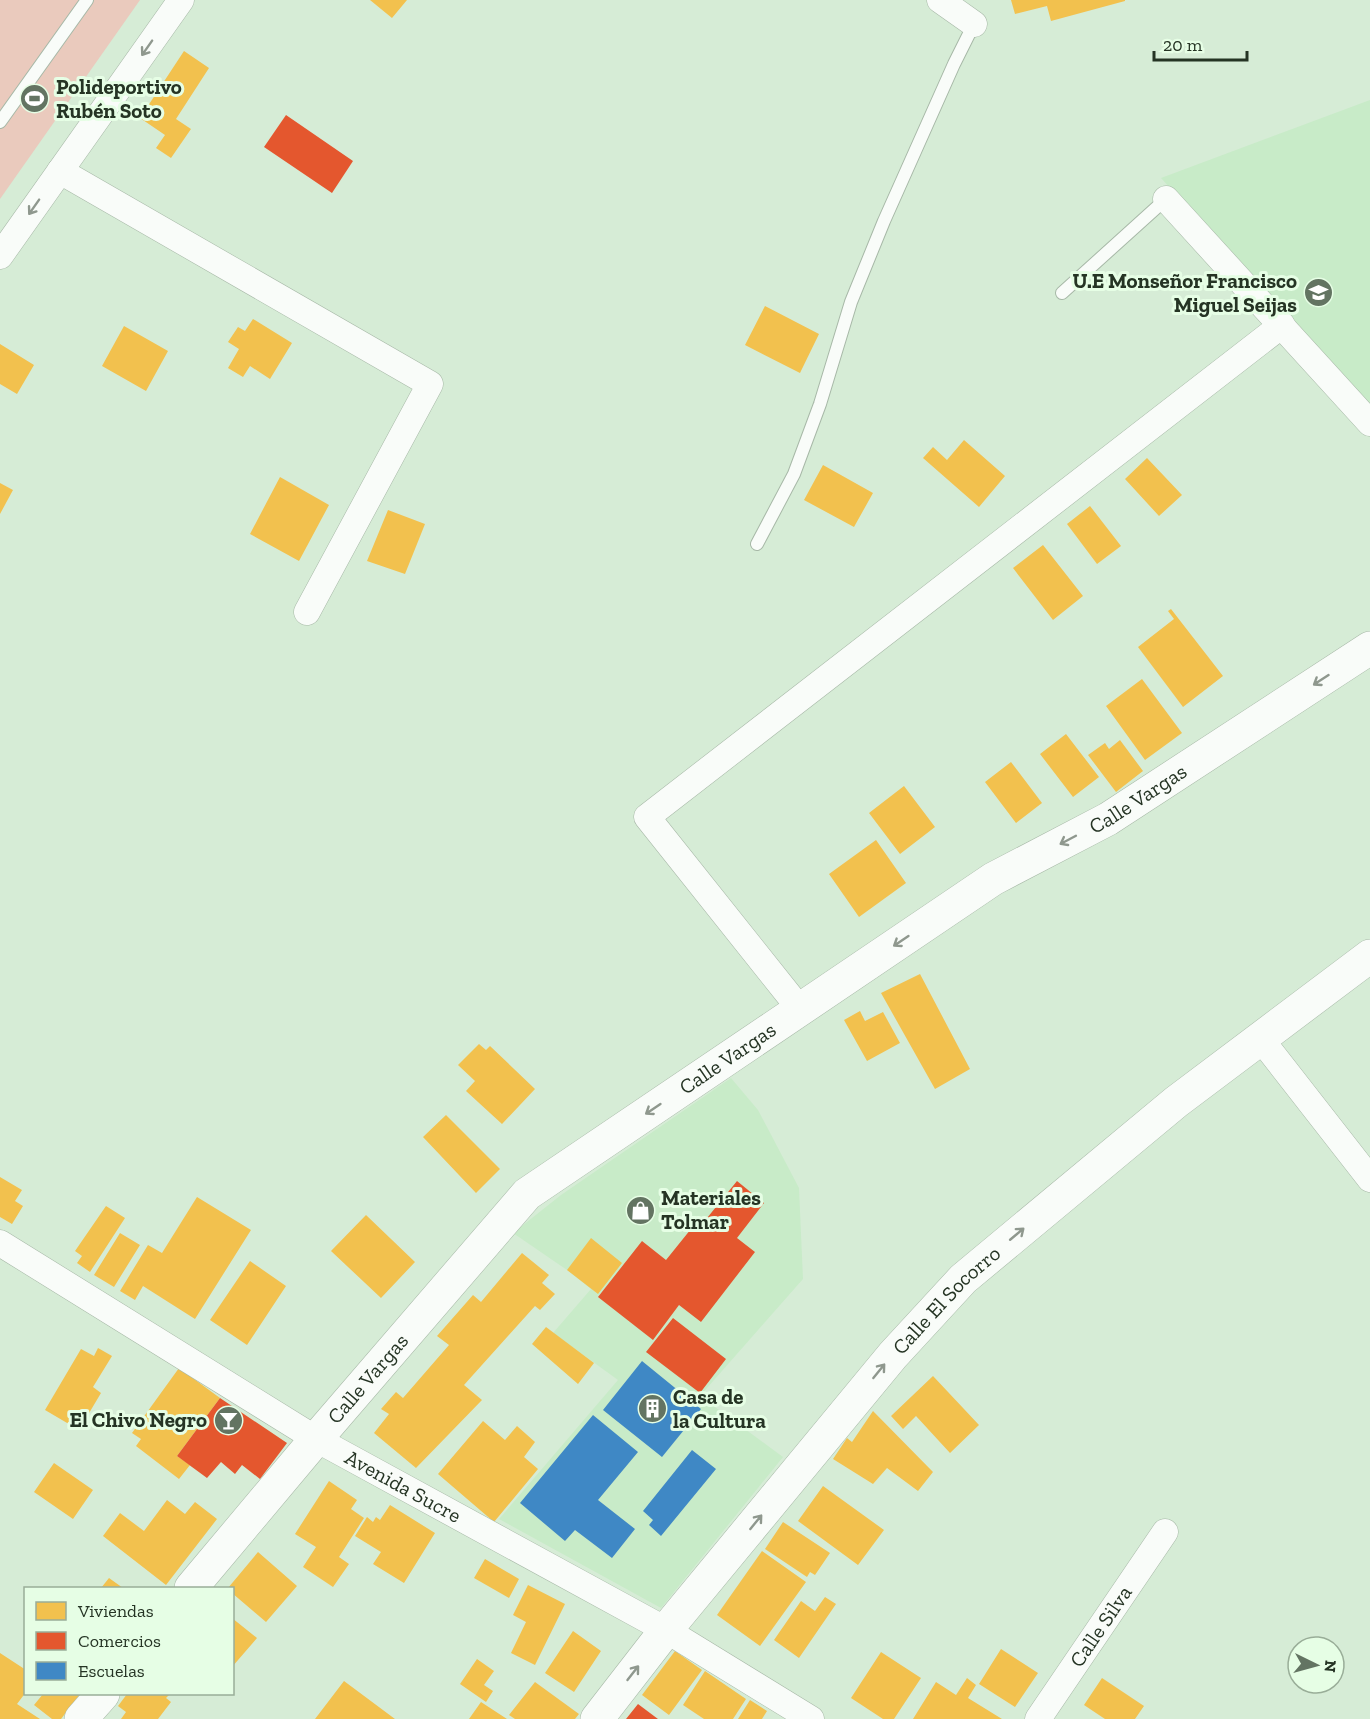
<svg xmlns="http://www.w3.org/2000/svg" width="1370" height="1719" viewBox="0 0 1370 1719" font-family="'Zilla Slab',serif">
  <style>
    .built { fill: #c8ebc8 }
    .green { fill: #eacabd }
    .homes { fill: #f2c14e }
    .shops { fill: #e4572e }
    .schools { fill: #3f88c5 }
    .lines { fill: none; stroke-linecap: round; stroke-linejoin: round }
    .lane-casing { stroke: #a7b8a7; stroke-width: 14 }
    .street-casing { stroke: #a7b8a7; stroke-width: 27 }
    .secondary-casing { stroke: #a7b8a7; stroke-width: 34 }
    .lane { stroke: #f9fcf9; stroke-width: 12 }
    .street { stroke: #f9fcf9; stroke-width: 26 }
    .secondary { stroke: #f9fcf9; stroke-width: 33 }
    .oneway { stroke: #8f988e }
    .labels { text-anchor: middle; stroke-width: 6; stroke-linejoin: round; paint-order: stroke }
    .poi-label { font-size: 21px; font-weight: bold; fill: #253424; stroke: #e6fee5; text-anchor: start }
    .street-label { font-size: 21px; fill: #253424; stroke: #e6fee5 }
  </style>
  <rect width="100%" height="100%" fill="#d6ecd6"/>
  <path class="built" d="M1370,100V407L1161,178Z
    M731,1078L758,1110L799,1188L803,1279L700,1396L783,1457L661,1608L499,1519L618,1380L553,1333L591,1289L567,1270L513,1233L561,1195Z"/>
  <path class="green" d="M0,0H140L0,199Z"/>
  <path class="homes" d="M370,0H407L392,18Z
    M1011,0H1125V1L1051,21L1047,6L1015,14Z
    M184,51L209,68L176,119L191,129L171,158L156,148L165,135L140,118Z
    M765,306L819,334L800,373L745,345Z
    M253,319L292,343L270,379L250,366L243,377L228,368L239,349L228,342L238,327L245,331Z
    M124,326L168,351L146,391L102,366Z
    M0,344L34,365L17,394L0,384Z
    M964,440L1005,476L979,507L923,458L933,447L947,460Z
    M1147,458L1182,495L1159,516L1125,479Z
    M823,465L873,493L854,527L804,500Z
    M280,477L329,505L299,561L250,534Z
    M0,483L13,490L0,514Z
    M1090,506L1121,546L1097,564L1067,524Z
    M388,510L425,524L405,574L367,561Z
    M1043,545L1083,596L1053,620L1013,568Z
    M1171,609L1223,676L1183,707L1138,647L1174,619L1168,611Z
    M1142,679L1182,733L1145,760L1106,706Z
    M1066,734L1099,777L1073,797L1040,754Z
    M1120,740L1143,771L1116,792L1088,755L1105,743L1109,749Z
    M1011,762L1042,803L1016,823L985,782Z
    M904,786L935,827L900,854L869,813Z
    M876,840L906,883L859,917L829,874Z
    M920,974L970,1069L935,1089L881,993Z
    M860,1011L865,1021L883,1012L900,1043L867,1061L844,1020Z
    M479,1044L486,1050L490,1046L535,1089L502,1124L466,1091L475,1081L458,1065Z
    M446,1115L500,1169L476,1193L423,1137Z
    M0,1177L22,1190L15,1201L23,1206L12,1224L0,1217Z
    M197,1197L251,1230L195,1319L143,1286L135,1300L120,1291L148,1245L162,1253Z
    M106,1206L125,1218L90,1272L77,1263L82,1256L75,1251Z
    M366,1215L415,1262L381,1298L331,1251Z
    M120,1233L140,1245L114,1287L94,1275Z
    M591,1238L622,1263L598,1294L567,1270Z
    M522,1253L549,1275L542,1283L555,1294L540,1310L535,1306L464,1385L482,1400L416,1468L374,1433L389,1414L381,1409L396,1392L403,1398L449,1345L437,1336L473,1295L481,1302Z
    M250,1261L286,1286L247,1345L210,1320Z
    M546,1327L594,1363L578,1384L532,1344Z
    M98,1348L112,1356L93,1387L101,1393L79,1430L45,1410L81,1349L94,1356Z
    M179,1368L220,1398L177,1456L190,1465L179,1479L136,1446L141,1439L132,1433Z
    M933,1376L979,1425L950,1453L916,1416L903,1429L891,1416Z
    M873,1411L933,1472L918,1491L887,1468L873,1484L833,1459L847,1438L852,1442Z
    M483,1421L505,1440L517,1426L535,1442L524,1457L538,1469L494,1522L438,1474Z
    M54,1463L93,1490L73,1519L34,1492Z
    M329,1481L357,1500L351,1509L364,1518L339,1557L349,1564L333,1587L303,1567L316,1547L295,1534Z
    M823,1486L884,1530L858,1565L798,1521Z
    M167,1500L185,1514L195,1502L217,1519L166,1585L103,1536L120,1513L144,1531Z
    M390,1505L435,1533L404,1583L373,1564L381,1552L355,1536L367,1517L373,1522L376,1517L380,1520Z
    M783,1522L830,1553L815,1575L810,1572L807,1577L765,1549Z
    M762,1551L806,1582L760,1646L717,1615Z
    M258,1552L297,1586L266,1622L232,1593V1588H228Z
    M485,1559L519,1579L509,1598L474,1578Z
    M109,1578L123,1588H101Z
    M528,1585L565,1604L535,1665L511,1653L526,1622L513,1615Z
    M825,1597L836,1604L799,1658L774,1640L801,1601L815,1611Z
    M232,1618L257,1638L232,1667Z
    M573,1631L601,1651L574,1692L545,1673Z
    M1001,1649L1038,1673L1015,1707L979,1684Z
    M675,1651L702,1670L669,1715L642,1695Z
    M881,1652L921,1678L894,1719H883L851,1698Z
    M0,1653L26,1670V1692L17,1704L40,1719H0Z
    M477,1659L494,1671L484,1685L493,1691L486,1702L460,1684Z
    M705,1671L746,1699L733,1719H704L683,1705Z
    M967,1678L976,1685L968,1698L1002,1719H913L936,1682L956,1695Z
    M1102,1678L1144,1706L1135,1719H1105L1084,1705Z
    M344,1681L395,1719H315Z
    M535,1682L579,1714L575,1719H515L509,1715Z
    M43,1694H80L61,1719H52L34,1705Z
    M127,1694H170L166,1698L171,1702L158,1719H121L126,1712L118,1706Z
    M750,1700L767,1711L762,1719H738Z
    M481,1702L507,1719H469Z"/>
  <path class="shops" d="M286,115L353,161L332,193L264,147Z
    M737,1181L764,1203L737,1238L755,1252L701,1322L679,1305L653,1340L598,1297L642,1241L666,1260L699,1219L703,1223Z
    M673,1318L726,1359L700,1393L646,1352Z
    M220,1398L287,1443L260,1479L242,1465L235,1474L221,1462L207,1478L177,1456Z
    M638,1704L658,1719H626Z"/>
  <path class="schools" d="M642,1361L701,1409L662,1457L603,1410Z
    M593,1415L638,1452L598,1500L635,1529L612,1558L575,1530L565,1541L520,1503Z
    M692,1450L716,1469L661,1536L649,1525L653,1520L643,1511Z"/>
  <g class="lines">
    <defs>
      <path id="lane" d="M0,122L87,0
        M1062,293L1166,199
        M757,544L794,474L820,404L851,302L884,221L954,64L974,24"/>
      <g id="street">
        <path d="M940,0L974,24"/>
        <path d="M60,171L430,384L307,612"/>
        <path d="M1166,199L1370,423"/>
        <path d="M0,256L181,0"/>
        <path d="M800,1009L647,817L1282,325"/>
        <path d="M1260,1038L1370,1179"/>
        <path id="s1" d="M0,1243L316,1439L666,1630L811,1719"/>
        <path id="s2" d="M1038,1719L1165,1532"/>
      </g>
      <g id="secondary">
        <path id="s3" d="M191,1588L316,1439L527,1194L993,879L1108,819L1370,648"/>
        <path d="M81,1719L103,1694"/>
        <path id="s4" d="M597,1719L666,1630L893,1355L963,1279L1176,1102L1370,956"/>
      </g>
    </defs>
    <use href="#lane" class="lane-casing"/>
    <use href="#street" class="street-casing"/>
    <use href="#secondary" class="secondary-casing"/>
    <use href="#lane" class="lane"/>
    <use href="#street" class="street"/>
    <use href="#secondary" class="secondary"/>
  </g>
  <defs><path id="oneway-shaft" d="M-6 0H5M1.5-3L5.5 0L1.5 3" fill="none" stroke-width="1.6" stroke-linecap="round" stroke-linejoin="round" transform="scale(1.5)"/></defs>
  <g class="oneway">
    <use href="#oneway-shaft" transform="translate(147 48) rotate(125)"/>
    <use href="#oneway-shaft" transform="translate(34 207) rotate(125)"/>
    <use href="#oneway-shaft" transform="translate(1321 680) rotate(147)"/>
    <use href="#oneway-shaft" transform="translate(1068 840) rotate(152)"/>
    <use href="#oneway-shaft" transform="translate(901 941) rotate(146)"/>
    <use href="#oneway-shaft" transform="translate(653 1109) rotate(146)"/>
    <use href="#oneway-shaft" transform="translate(1017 1234) rotate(-40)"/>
    <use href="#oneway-shaft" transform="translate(879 1371) rotate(-51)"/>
    <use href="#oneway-shaft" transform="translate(756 1522) rotate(-51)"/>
    <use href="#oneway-shaft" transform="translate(633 1673) rotate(-52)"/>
  </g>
  <defs>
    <symbol id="stadium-disc" viewBox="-11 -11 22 22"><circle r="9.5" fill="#637462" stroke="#e6fee5"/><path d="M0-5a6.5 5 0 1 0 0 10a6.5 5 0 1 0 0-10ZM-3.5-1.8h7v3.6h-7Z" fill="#fff"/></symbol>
    <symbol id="school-disc" viewBox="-11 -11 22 22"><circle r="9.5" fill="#637462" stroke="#e6fee5"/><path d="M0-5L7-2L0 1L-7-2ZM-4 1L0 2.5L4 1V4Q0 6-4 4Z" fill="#fff"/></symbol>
    <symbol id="shop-disc" viewBox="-11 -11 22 22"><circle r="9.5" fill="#637462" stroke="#e6fee5"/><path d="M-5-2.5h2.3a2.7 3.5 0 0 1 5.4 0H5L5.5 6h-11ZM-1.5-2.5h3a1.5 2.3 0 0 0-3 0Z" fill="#fff"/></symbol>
    <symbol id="building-disc" viewBox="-11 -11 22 22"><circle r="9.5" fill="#637462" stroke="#e6fee5"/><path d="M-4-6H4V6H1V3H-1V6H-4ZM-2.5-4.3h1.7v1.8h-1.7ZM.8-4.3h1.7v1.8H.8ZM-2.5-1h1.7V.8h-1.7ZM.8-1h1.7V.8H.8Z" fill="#fff"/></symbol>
    <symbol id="bar-disc" viewBox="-11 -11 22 22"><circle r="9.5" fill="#637462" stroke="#e6fee5"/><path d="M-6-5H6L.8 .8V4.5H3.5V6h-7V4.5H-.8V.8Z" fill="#fff"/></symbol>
  </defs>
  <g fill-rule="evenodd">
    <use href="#stadium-disc" x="18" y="82" width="33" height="33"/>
    <use href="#school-disc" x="1302" y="276" width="33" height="33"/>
    <use href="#shop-disc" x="624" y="1194" width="33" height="33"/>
    <use href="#building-disc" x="636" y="1392" width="33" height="33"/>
    <use href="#bar-disc" x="212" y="1404" width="33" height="33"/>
  </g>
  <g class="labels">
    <g class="poi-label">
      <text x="56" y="94">Polideportivo<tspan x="56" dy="24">Rubén Soto</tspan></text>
      <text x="1297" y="288" text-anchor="end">U.E Monseñor Francisco<tspan x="1297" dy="24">Miguel Seijas</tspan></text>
      <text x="661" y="1205">Materiales<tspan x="661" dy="24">Tolmar</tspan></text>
      <text x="673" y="1404">Casa de<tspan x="673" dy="24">la Cultura</tspan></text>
      <text x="207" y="1427" text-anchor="end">El Chivo Negro</text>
    </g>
    <g class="street-label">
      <text dy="7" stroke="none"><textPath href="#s3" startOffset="1246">Calle Vargas</textPath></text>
      <text dy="7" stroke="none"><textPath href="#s3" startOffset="760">Calle Vargas</textPath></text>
      <text dy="7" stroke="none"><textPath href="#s4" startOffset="546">Calle El Socorro</textPath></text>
      <text dy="7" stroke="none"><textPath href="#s3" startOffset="274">Calle Vargas</textPath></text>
      <text dy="7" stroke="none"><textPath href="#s1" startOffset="471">Avenida Sucre</textPath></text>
      <text dy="7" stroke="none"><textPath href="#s2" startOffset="112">Calle Silva</textPath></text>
    </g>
  </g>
  <rect x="24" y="1587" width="210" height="108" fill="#e6fee5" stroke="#99ad98" stroke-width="1.5"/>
  <rect x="36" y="1602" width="30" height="18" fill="#f2c14e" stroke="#99ad98" stroke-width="1.5"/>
  <text x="78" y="1617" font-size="18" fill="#253424">Viviendas</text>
  <rect x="36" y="1632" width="30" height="18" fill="#e4572e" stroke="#99ad98" stroke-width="1.5"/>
  <text x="78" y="1647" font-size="18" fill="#253424">Comercios</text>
  <rect x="36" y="1662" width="30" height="18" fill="#3f88c5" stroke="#99ad98" stroke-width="1.5"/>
  <text x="78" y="1677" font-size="18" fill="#253424">Escuelas</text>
  <g transform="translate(1316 1665) rotate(95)"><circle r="28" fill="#e6fee5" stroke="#99ad98" stroke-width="1.5"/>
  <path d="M0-4.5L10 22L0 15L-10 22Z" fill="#637462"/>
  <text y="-9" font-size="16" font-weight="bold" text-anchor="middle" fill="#253424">N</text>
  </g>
  <path d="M1154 51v9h93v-9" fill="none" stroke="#253424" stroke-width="3"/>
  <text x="1163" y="51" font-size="18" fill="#253424" stroke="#e6fee5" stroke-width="4.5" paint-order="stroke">20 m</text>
</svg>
